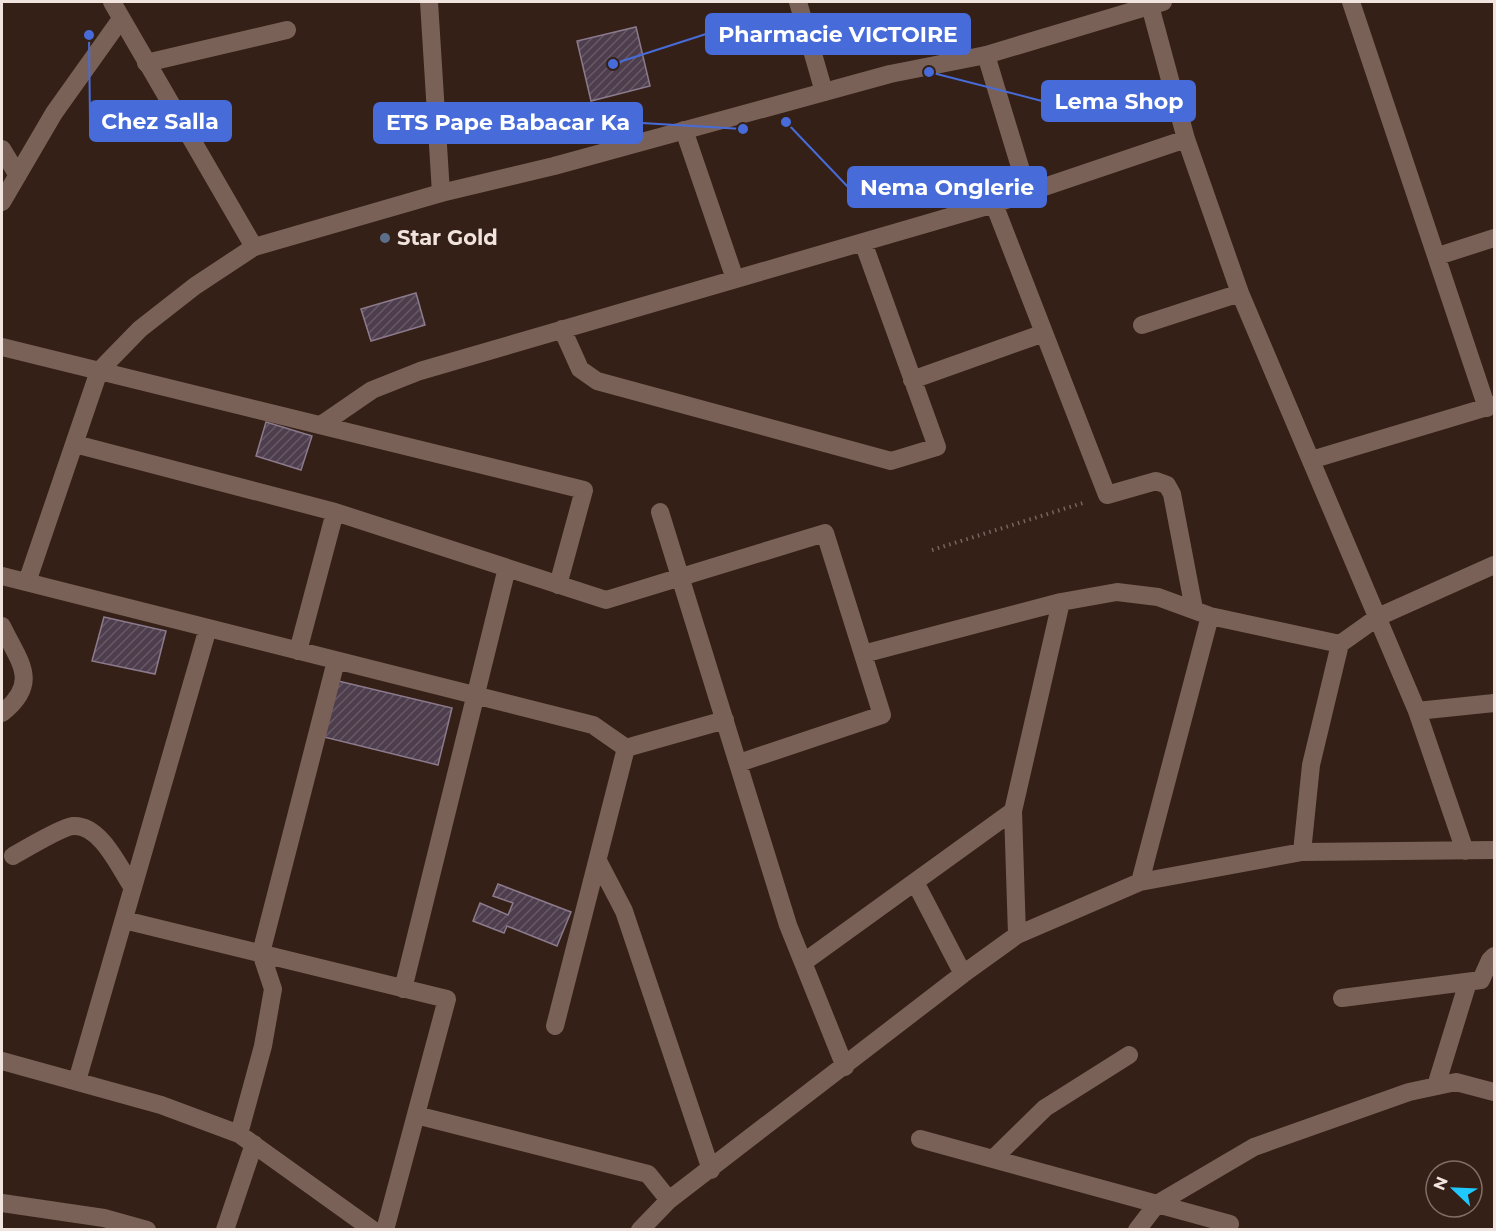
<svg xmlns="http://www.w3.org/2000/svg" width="1496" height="1231" viewBox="0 0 1496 1231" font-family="Montserrat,sans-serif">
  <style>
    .building { fill: url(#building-hatch); stroke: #8c7a8d; stroke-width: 1.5 }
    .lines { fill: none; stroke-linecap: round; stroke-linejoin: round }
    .path { stroke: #77655e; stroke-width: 4; stroke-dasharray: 1.5 4.5; stroke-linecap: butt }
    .minor { stroke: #796157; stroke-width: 18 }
    .tertiary { stroke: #796157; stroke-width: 18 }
    .service-dot { fill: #5c6f8a; stroke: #342017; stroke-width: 2 }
    .labels { text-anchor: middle; stroke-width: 4.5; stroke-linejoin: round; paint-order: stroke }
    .poi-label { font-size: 21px; font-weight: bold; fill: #f1e3dd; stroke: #342017; text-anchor: start }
    .leader { fill: none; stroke: #476cd9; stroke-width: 2 }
    .callout-dot { fill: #476cd9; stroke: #342017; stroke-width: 2 }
    .callout { fill: #476cd9; stroke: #476cd9; stroke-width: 2 }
    .callout-label { font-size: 22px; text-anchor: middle; font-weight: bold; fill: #fff }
  </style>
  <defs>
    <pattern id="building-hatch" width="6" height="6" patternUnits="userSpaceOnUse" patternTransform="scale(1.5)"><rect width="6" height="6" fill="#4d3d4d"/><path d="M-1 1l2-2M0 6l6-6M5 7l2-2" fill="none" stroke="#675966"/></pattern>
  </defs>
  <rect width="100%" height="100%" fill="#342017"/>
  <path class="building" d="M636,27L650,86L591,101L577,41Z
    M416,293L425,325L371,341L361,309Z
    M266,422L312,436L301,470L256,456Z
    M104,617L166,631L155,674L92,661Z
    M334,680L452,708L438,765L320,736Z
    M498,884L571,912L557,946L507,926L504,933L473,921L480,903L508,915L513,903L493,896Z"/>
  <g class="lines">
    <path class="path" d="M932,550L1086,502"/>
    <path class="minor" d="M429,2L441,193
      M798,2L824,92
      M1149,2L1186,139L1240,293L1417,711L1465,851
      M1351,2L1487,408
      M986,55L1027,190
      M146,63L287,30
      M684,130L735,279
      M2,149L17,174
      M2,202L54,113L121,19
      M994,204L1107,495L1156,481L1167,485L1172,494L1194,609
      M1438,256L1494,238
      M1142,325L1240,293
      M562,329L580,369L597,381L891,461L937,447L863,242
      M2,347L584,490L558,585
      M912,380L1044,333
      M321,425L372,390L420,371L994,204L1186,139
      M75,444L335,512L606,600L825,533L882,715L739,763
      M1311,460L1494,405
      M660,512L788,925L845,1067
      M2,576L593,725L626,748
      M27,582L99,371L140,329L195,286L254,247
      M2,626C19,662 41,682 2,713
      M298,651L335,512
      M863,654L1061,602L1117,592L1158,597L1210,616L1340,644
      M1417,711L1494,703
      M626,748L725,720
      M1013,811L1017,935
      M1302,852L1311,765L1340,644L1378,617L1494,565
      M13,856C25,849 62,827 73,826C101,824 120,869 133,888
      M598,861L624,911L711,1170
      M915,882L963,974
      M1140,882L1210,616
      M124,920L447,999L385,1230
      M804,962L1013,811L1061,602
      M403,989L507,568
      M1342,998L1481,980L1490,960L1494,956
      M555,1026L626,748
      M2,1061L161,1105L239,1134L373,1230
      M77,1081L208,628
      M1436,1086L1468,982
      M416,1115L648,1174L669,1200
      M239,1134L263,1046L273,989L261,953L336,661
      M920,1139L1230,1224
      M993,1159L1045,1108L1129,1055
      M2,1203L104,1218L147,1230
      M225,1230L254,1144
      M640,1230L669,1200L963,974L1017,935L1140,882L1302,852L1494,850
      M1137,1230L1157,1204L1254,1147L1409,1092L1456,1082L1494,1092"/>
    <path class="tertiary" d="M112,2L254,247L441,193L554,166L890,74L986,55L1163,2"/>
  </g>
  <circle class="service-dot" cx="385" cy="238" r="6"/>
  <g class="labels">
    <g class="poi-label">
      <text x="397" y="245">Star Gold</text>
    </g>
  </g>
  <path class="leader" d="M613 64L706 34M929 72L1042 101M89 35L90 121M743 129L642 123M786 122L848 187"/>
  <g class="callout-dot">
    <circle cx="613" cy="64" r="6"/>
    <circle cx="929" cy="72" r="6"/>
    <circle cx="89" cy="35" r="6"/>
    <circle cx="743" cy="129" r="6"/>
    <circle cx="786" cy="122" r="6"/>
  </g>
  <g class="callout">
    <rect x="706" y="14" width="264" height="40" rx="6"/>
    <rect x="1042" y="81" width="153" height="40" rx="6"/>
    <rect x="90" y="101" width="141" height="40" rx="6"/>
    <rect x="374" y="103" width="268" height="40" rx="6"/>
    <rect x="848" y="167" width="198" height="40" rx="6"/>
  </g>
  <g class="callout-label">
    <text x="838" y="42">Pharmacie VICTOIRE</text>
    <text x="1119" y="109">Lema Shop</text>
    <text x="160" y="129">Chez Salla</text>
    <text x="508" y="130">ETS Pape Babacar Ka</text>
    <text x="947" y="195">Nema Onglerie</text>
  </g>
  <rect width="1496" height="1231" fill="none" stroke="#f1e3dd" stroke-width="6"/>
  <g transform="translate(1454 1189) rotate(293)"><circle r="28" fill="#342017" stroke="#806e66" stroke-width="1.5"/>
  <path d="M0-4.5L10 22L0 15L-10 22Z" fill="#1fc9fd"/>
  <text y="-9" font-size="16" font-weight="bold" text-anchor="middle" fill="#f1e3dd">N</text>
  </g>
</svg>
